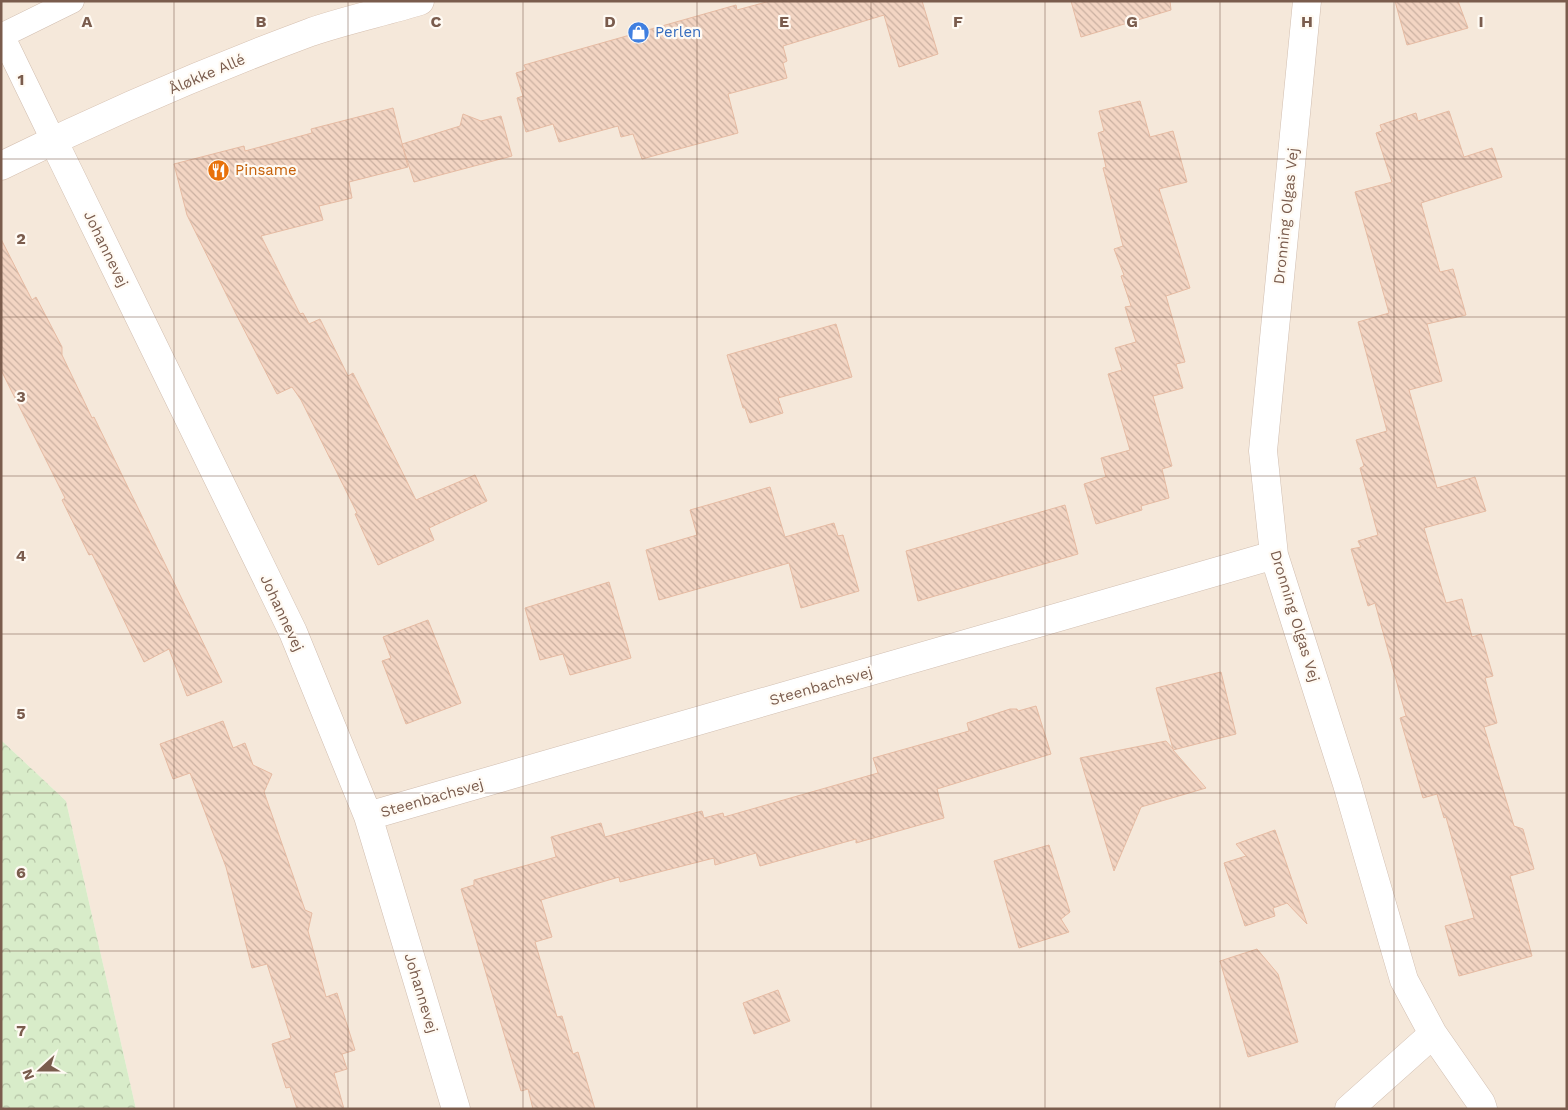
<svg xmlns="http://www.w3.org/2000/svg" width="1568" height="1110" viewBox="0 0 1568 1110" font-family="'Work Sans',sans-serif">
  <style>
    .residential { fill: #f5e8da }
    .forest { fill: url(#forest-crowns) }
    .building { fill: url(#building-back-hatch); stroke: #e6bba3 }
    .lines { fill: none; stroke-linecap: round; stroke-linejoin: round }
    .lane-casing { stroke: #d1beb0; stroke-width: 25 }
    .street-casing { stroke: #d1beb0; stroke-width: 29 }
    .secondary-casing { stroke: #d6c0b0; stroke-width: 29 }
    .lane { stroke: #fff; stroke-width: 24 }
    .street { stroke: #fff; stroke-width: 28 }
    .secondary { stroke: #fff; stroke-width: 28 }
    .grid { fill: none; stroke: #7a5c4d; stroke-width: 1; stroke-opacity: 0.55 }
    .labels { text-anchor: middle; stroke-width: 4.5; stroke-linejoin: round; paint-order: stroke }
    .shop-label { font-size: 15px; fill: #366cbe; stroke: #fffaf3; text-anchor: start }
    .street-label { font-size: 15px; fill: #7a5c4d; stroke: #fffaf3 }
    .food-label { font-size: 15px; fill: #c56008; stroke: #fffaf3; text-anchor: start }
    .grid-label { font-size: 16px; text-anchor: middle; font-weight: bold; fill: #7a5c4d; stroke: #fffaf3; stroke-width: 4.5; stroke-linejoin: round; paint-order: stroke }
  </style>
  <defs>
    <pattern id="forest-crowns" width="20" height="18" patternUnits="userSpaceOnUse" patternTransform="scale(1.25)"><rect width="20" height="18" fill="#d8ecc9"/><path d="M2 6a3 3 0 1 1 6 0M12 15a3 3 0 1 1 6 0" fill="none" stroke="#b4c2a5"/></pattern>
    <pattern id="building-back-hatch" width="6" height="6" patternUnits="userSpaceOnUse" patternTransform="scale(1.25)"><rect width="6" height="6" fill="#f3d5c3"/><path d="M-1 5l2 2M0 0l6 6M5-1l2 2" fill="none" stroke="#cab0a1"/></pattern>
  </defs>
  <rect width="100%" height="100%" fill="#fdf6ec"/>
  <path class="residential" d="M1,1H1567V1109H136L66,801L1,740Z"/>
  <path class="forest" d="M1,740L66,801L136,1109H1Z"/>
  <path class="building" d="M770,1H922L938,54L899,67L884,15L783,46L787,61L783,63L787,78L728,94L738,133L642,159L633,134L621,137L618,126L559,142L553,124L526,132L517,98L523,96L516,73L526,70L524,65L736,5L737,10Z
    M1071,1H1170L1171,10L1081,37Z
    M1395,1H1458L1468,28L1407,45Z
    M1140,101L1150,137L1173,131L1187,182L1159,189L1190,288L1166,296L1185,362L1176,364L1183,388L1153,396L1172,466L1162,469L1169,498L1141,506L1142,510L1096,524L1084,484L1106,477L1101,458L1130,450L1108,374L1122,370L1115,348L1136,342L1125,307L1131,306L1121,276L1124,275L1114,249L1123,246L1103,168L1106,167L1098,133L1104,131L1099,111Z
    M393,108L408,167L349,182L352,198L319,206L323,220L261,236L300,314L303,313L309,324L320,319L348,376L353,373L416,500L475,475L487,501L429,528L434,540L378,565L355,514L357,513L301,400L292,387L277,394L235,312L187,215L174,164L244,146L245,151L312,133L311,129Z
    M1449,111L1464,157L1492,148L1502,177L1421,203L1440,272L1453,269L1466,315L1427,324L1442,381L1409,390L1437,488L1475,477L1486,511L1424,528L1446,603L1462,599L1472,637L1481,634L1493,676L1485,678L1497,723L1484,727L1514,826L1523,829L1534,869L1510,876L1532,956L1459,976L1445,926L1474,918L1446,817L1444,818L1437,794L1423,798L1400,718L1406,716L1375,603L1368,606L1351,549L1361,547L1358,541L1378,535L1360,468L1364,466L1356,440L1387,431L1358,322L1389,313L1355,192L1392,182L1376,133L1382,131L1380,125L1416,113L1418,121Z
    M463,114L481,121L501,116L512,156L414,182L402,144L460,126Z
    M1,239L32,300L36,297L62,347V355L92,418L94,417L222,682L187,696L169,649L144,662L92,554L89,555L62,500L65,498L1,370Z
    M836,324L852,377L778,398L783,413L750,423L745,408H743L727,355Z
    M770,487L785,537L834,523L838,536L843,535L859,591L801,608L789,563L659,600L646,550L697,535L690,510Z
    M1065,505L1078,554L918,601L906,551Z
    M609,582L631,658L570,675L563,654L540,660L525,608Z
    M428,620L461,703L406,724L382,661L391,658L383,637Z
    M1221,672L1236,734L1173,750L1206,788L1141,807L1114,871L1080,758L1166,741L1173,749L1156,688Z
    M1036,706L1051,754L937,789L944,818L856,843V839L760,866L756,853L715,865L714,858L620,882L619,877L541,900L552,937L535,942L557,1017L562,1016L573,1054L578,1052L595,1109H533L528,1089L521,1091L461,889L474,885V880L556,857L551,837L601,823L605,837L702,811L704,818L723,813L724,817L878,773L873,758L969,731L967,723L1010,709H1017L1018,711Z
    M223,721L233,748L245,743L253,765L272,774L264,792L305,910L312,913L308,931L326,997L337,993L355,1050L342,1054L347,1069L334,1073L344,1109H297L290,1087L286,1088L272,1044L291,1038L267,964L252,968L226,867L190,773L173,779L160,744Z
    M1275,830L1307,924L1287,903L1273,908L1275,916L1245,926L1224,863L1246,856L1236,844Z
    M1049,845L1070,912L1061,919L1069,932L1019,948L994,861Z
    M1257,949L1278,974L1298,1042L1248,1057L1220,961Z
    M778,990L790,1021L754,1034L743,1003Z"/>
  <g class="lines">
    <defs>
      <path id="lane" d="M2,35L53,140
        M1,36L72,1"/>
      <path id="street" d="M1307,1L1263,451L1274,555L1347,784L1404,980L1433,1034L1481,1103L1483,1109
        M53,140L293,632L368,816L456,1109
        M368,816L1274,555
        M1349,1109L1433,1034"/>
      <path id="secondary" d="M1,166C102,116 206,71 311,32C346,20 384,12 420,1"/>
    </defs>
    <use href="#lane" class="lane-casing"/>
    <use href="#street" class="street-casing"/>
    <use href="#secondary" class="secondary-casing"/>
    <use href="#lane" class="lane"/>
    <use href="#street" class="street"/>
    <use href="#secondary" class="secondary"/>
  </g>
  <path class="grid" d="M174,1V1109M348,1V1109M523,1V1109M697,1V1109M871,1V1109M1045,1V1109M1220,1V1109M1394,1V1109M1,159H1567M1,317H1567M1,476H1567M1,634H1567M1,793H1567M1,951H1567"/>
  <defs>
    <symbol id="shop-disc" viewBox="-11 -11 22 22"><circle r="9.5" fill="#3f7fe0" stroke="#fffaf3"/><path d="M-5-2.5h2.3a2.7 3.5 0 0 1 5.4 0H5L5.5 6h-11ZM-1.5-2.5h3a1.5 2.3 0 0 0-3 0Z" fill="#fff"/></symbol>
    <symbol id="restaurant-disc" viewBox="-11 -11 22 22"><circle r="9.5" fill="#e8710a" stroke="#fffaf3"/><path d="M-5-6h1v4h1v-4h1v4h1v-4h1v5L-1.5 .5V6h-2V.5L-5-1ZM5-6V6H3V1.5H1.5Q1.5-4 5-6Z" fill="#fff"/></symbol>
  </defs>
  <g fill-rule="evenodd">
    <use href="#shop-disc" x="626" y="20" width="25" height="25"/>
    <use href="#restaurant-disc" x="206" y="158" width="25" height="25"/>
  </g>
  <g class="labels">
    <g class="shop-label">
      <text x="655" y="37">Perlen</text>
    </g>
    <g class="street-label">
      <text transform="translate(207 74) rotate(-23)" y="5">Åløkke Allé</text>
      <text transform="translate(1286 216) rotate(-84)" y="5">Dronning Olgas Vej</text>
      <text transform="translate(106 249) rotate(64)" y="5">Johannevej</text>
      <text transform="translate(282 613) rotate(65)" y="5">Johannevej</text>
      <text transform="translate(1295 616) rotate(73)" y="5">Dronning Olgas Vej</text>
      <text transform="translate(821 686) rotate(-16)" y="5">Steenbachsvej</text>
      <text transform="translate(432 798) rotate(-16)" y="5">Steenbachsvej</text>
      <text transform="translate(421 993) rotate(73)" y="5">Johannevej</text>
    </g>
    <g class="food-label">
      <text x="235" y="175">Pinsame</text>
    </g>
  </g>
  <g class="grid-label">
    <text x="87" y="27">A</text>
    <text x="261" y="27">B</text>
    <text x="436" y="27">C</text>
    <text x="610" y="27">D</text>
    <text x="784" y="27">E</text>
    <text x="958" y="27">F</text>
    <text x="1132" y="27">G</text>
    <text x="1307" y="27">H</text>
    <text x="1481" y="27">I</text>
    <text x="21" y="85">1</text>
    <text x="21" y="244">2</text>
    <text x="21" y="402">3</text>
    <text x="21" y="561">4</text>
    <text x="21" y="719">5</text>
    <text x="21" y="878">6</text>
    <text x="21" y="1036">7</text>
  </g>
  <rect width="1568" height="1110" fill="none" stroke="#7a5c4d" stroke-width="5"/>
  <g transform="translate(40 1070) rotate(249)" stroke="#fffaf3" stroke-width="4" paint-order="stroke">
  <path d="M0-4L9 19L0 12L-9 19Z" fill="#7a5c4d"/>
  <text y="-8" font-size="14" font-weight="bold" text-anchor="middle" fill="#7a5c4d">N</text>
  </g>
</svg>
